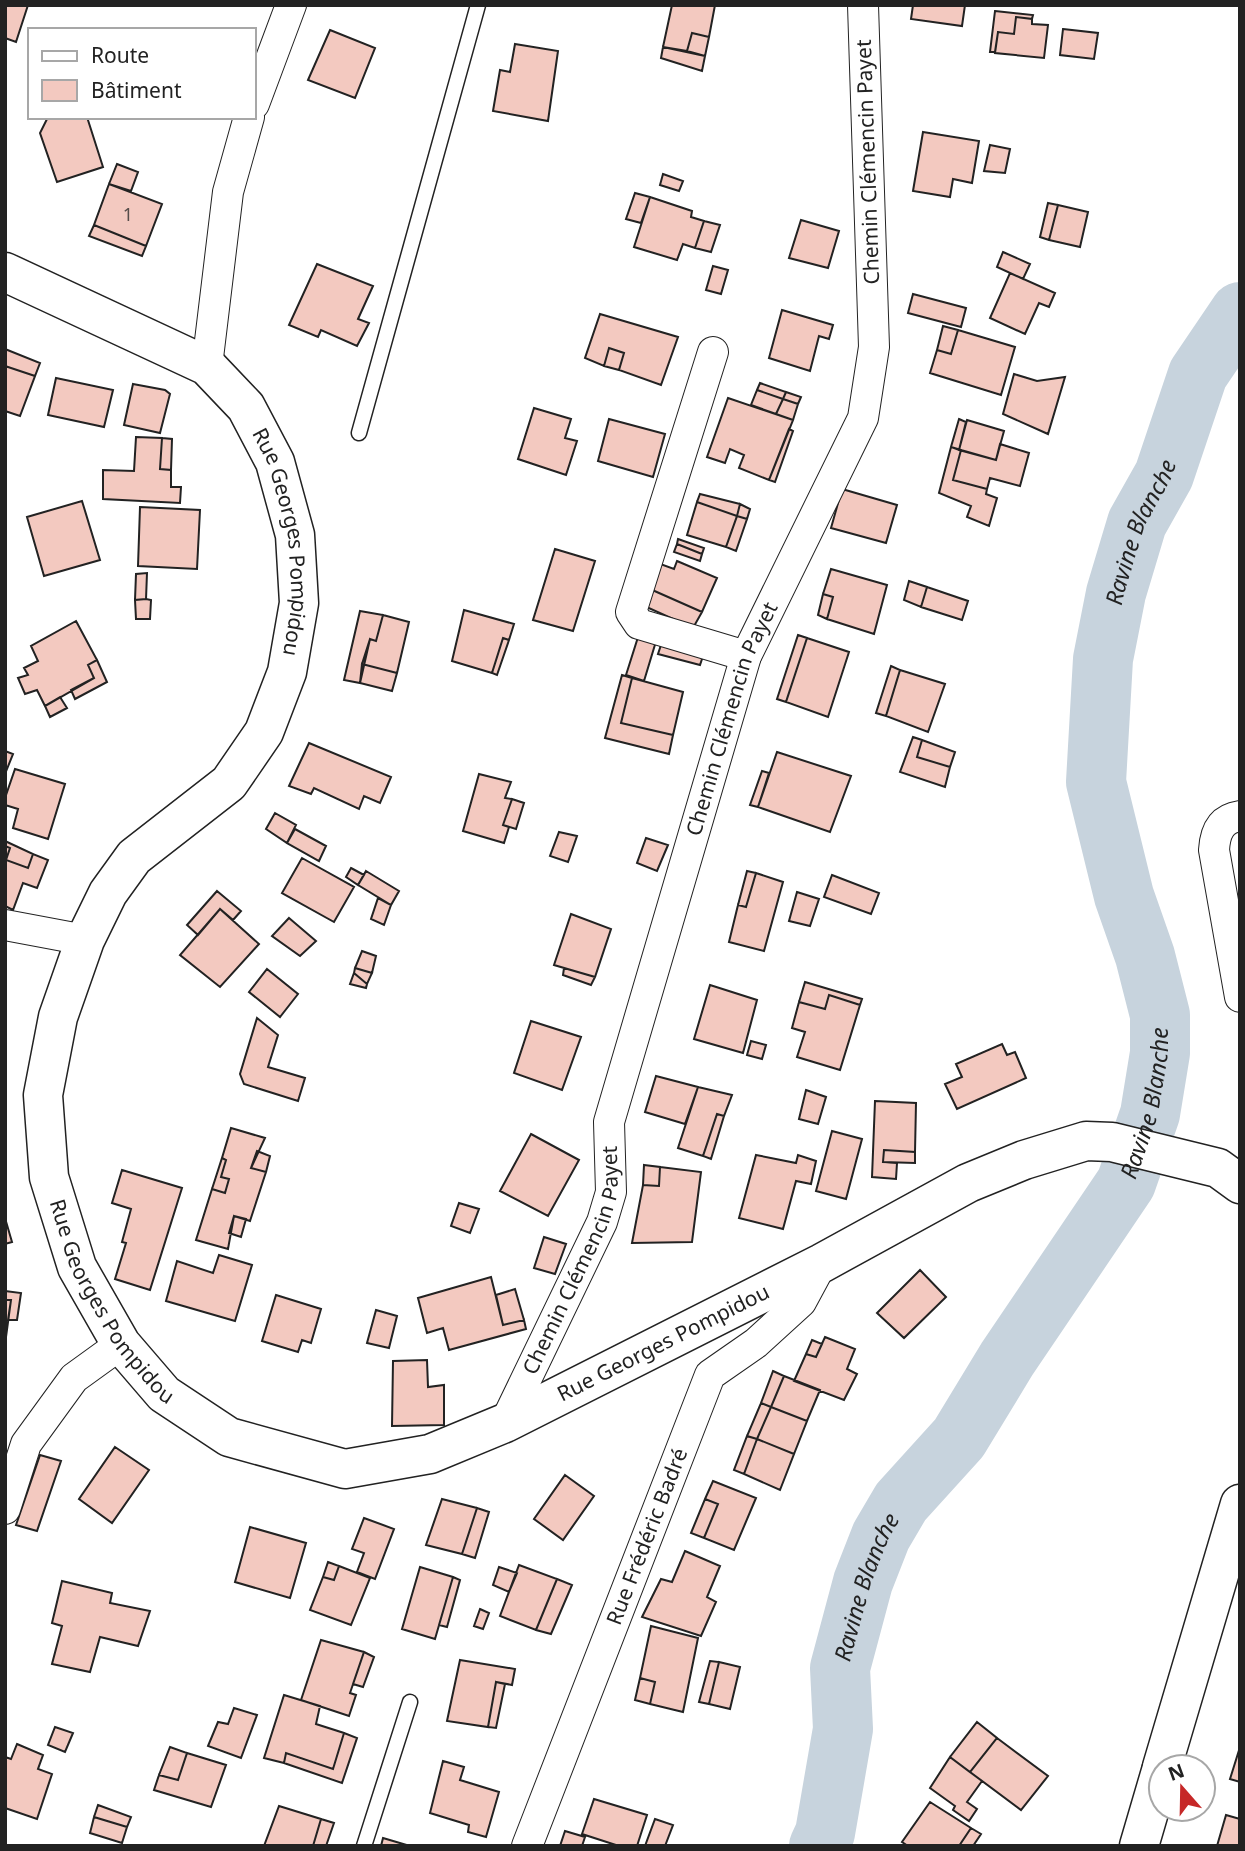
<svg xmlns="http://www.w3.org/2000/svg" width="1245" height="1851" viewBox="0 0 1245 1851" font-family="'Noto Sans',sans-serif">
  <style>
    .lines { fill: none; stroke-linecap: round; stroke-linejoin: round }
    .river { stroke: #c7d3dd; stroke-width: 60 }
    .building { fill: #f3c9c0; stroke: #222; stroke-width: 2 }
    .service-casing { stroke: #222; stroke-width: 17 }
    .minor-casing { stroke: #222; stroke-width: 32 }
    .primary-casing { stroke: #222; stroke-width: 41 }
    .service { stroke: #fff; stroke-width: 14 }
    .minor { stroke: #fff; stroke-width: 30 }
    .primary { stroke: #fff; stroke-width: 38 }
    .labels { text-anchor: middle; stroke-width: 5; stroke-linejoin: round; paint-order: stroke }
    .number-label { font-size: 18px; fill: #564c4a }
    .street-label { font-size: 21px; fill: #222; stroke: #fff }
    .water-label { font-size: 23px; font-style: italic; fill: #222; stroke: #fff }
  </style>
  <rect width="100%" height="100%" fill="#fff"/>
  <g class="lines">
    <path class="river" id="s1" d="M819,1846L825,1833L843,1729L840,1668L863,1582L881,1536L901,1502L959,1438L1007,1359L1126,1183L1150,1114L1160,1053V1015L1145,956L1124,896L1096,782L1103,659L1116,593L1137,523L1164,475L1198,374L1240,312"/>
  </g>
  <path class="building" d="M5,5H28L16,42L5,38Z
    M672,5H715L709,37L692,33L687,51L663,47Z
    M913,5H965L962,26L911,19Z
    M995,11L1033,15L1032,19L1016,17L1014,34L998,32L995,52H990Z
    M1016,17L1032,19V24L1048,25L1044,58L995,53L998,32L1014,34Z
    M1063,29L1098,33L1094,59L1060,55Z
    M330,30L375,48L355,98L308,80Z
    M692,33L709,37L705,56L687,51Z
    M515,44L558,51L548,121L493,111L500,70L510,72Z
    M663,47L705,56L702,71L661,58Z
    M48,117H87L103,167L57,182L40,133Z
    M923,132L979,141L972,183L953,179L950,197L913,191Z
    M990,145L1010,149L1005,173L984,171Z
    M117,164L138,172L131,191L109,184Z
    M663,174L683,181L679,191L660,185Z
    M109,184L162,204L146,246L94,225Z
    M635,193L650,197L641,223L626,219Z
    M650,197L692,211L691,217L704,221L695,248L683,244L677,260L634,247Z
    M1048,203L1058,205L1049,240L1040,237Z
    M1058,205L1088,212L1080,247L1049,240Z
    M801,220L839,231L828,268L789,258Z
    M704,221L720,225L711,252L695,248Z
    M94,225L146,246L142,256L89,236Z
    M1003,252L1030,264L1023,279L997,267Z
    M317,264L373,286L358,319L369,323L357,346L321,330L318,337L289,325Z
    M713,266L728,270L721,294L706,290Z
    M1010,273L1055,293L1049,307L1039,303L1025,334L990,318Z
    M913,294L966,308L961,327L908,313Z
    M782,310L833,325L829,339L819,336L810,371L769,358Z
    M600,314L678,337L661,385L619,370L624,353L609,348L604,366L585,358Z
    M943,326L958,330L951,354L937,350Z
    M958,330L1015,347L1001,395L930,373L937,350L951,354Z
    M609,348L624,353L619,370L604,366Z
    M5,349L40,363L35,376L5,366Z
    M5,366L35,376L20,416L5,411Z
    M1014,374L1037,381L1065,377L1048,434L1003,414Z
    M56,378L113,390L104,427L48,415Z
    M760,383L786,392L783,399L757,390Z
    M133,384L165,390L170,394L160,433L124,425Z
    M757,390L783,399L776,414L751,405Z
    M786,392L801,397L798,404L783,399Z
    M728,398L793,420L769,480L739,468L744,455L730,449L725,463L707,457Z
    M783,399L798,404L793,420L776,414Z
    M534,408L571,419L565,438L577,441L566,475L518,459Z
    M609,419L665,434L653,477L598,461Z
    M959,419L966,422L959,450L951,447Z
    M967,420L1004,431L996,460L959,450Z
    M789,429L793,431L775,482L769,480Z
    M136,437L162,438L160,469L171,470V487H181L180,503L103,499V470L134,471Z
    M162,438L172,439L171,470L160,469Z
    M1000,444L1029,453L1020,486L990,478L987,489L953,480L961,450L996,460Z
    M951,447L961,450L953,480L987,489L986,494L997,498L989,526L967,517L971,506L939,493Z
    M842,489L897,505L886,543L831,528Z
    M700,494L740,504L737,516L697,502Z
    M82,501L100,560L44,576L27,517Z
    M697,502L737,516L726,547L687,535Z
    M740,504L750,509L747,519L737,516Z
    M140,507L200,510L197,569L138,566Z
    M737,516L747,519L736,551L726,547Z
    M678,539L704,548L702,554L677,544Z
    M677,544L702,554L700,561L674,552Z
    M555,549L595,561L573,631L533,620Z
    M677,561L717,578L702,612L650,589L655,562L674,569Z
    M831,569L887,585L874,634L827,619L833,597L823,594Z
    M147,573L146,599L135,600L136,574Z
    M909,581L927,587L921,607L904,600Z
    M927,587L968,601L962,620L921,607Z
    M650,589L702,612L693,628L642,605Z
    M823,594L833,597L827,619L818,615Z
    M146,599L151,600L150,619H136L135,600Z
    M464,610L514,624L509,640L503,638L492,673L452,661Z
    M360,611L383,615L376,641L370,639L360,683L344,680Z
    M383,615L409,622L397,673L362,664L370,639L376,641Z
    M76,621L97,660L88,665L94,678L45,706L37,690L25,694L18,678L28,675L24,668L38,661L31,646Z
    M639,634L657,638L644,681L626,675Z
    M798,635L807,638L786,702L777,699Z
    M503,638L509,640L497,675L492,673Z
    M807,638L849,652L828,717L786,702Z
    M663,639L705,650L700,665L658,654Z
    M97,660L107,682L75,699L71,690L94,678L88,665Z
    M362,664L397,673L392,691L360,683Z
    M891,666L900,670L886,716L876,713Z
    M900,670L945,684L928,732L886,716Z
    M622,675L632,678L621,723L673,735L669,754L605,738Z
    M632,678L683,692L673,735L621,723Z
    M60,697L67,708L50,717L45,706Z
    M913,737L922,740L917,757L950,767L945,787L900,772Z
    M922,740L955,752L950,767L917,757Z
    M309,743L391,777L380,803L364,796L359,809L314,788L311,794L289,786Z
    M5,751L13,754L5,774Z
    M777,752L851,776L830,832L758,807Z
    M15,769L65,784L48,839L13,828L18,809L5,805V798Z
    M762,771L769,773L758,807L750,805Z
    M479,774L511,782L505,798L512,799L503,825L509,827L504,843L463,831Z
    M512,799L524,803L516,829L503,825Z
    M275,813L296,825L287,843L266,829Z
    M295,829L326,846L319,861L287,843Z
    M559,832L577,836L568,862L550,856Z
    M646,838L668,845L657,871L637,863Z
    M5,841L33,854L28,868L6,860L10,848L5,846Z
    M5,846L10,848L6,860L28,868L33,854L48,860L37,888L23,883L13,910L5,906Z
    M302,858L354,887L334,922L282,893Z
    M351,868L364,875L358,885L346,877Z
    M366,871L399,891L391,905L358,885Z
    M747,871L756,873L746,907L738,905Z
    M756,873L783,882L764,951L729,942L738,905L746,907Z
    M832,875L879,893L871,914L824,897Z
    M217,891L241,911L233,920L220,909L198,935L187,925Z
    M797,892L819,899L810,926L789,921Z
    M378,898L391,905L384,925L371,919Z
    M220,909L259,944L220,987L180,955Z
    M571,914L611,929L595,977L554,965Z
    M289,918L316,941L300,956L272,936Z
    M362,951L376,956L372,973L355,968Z
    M355,968L372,973L367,984L354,973Z
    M564,968L595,977L591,985L563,975Z
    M267,969L298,994L280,1017L249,992Z
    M354,973L367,984L366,988L350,984Z
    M805,982L862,999L860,1005L829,995L825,1009L799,1002Z
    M710,985L757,1000L743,1053L694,1039Z
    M829,995L860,1005L840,1070L797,1057L805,1032L792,1028L799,1002L825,1009Z
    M257,1018L278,1035L268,1067L305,1078L298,1101L244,1084L240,1074Z
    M531,1021L581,1037L562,1090L514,1073Z
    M751,1041L766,1045L762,1059L747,1055Z
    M1002,1044L1007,1055L1015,1052L1026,1078L957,1109L945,1084L962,1077L956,1064Z
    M656,1076L698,1087L685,1124L645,1112Z
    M698,1087L732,1095L724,1116L717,1114L703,1156L678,1148Z
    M806,1090L826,1097L818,1124L799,1119Z
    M875,1101L916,1103L915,1152L884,1150L883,1162L897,1163L896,1179L872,1177Z
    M717,1114L724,1116L711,1159L703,1156Z
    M231,1128L265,1138L251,1168L266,1172L250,1221L234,1216L228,1249L196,1240L212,1189L225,1193L229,1179L221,1177L226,1160L222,1158Z
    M832,1131L862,1139L846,1199L816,1191Z
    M531,1134L579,1160L548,1216L500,1191Z
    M884,1150L915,1152V1163L883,1162Z
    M257,1151L270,1156L266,1172L251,1168Z
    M756,1155L796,1163L798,1155L816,1161L811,1184L796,1181L783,1229L739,1218Z
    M222,1158L226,1160L221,1177L229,1179L225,1193L212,1189Z
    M644,1165L660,1167L659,1186L643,1185Z
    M660,1167L701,1172L692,1242L632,1243L643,1185L659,1186Z
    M122,1170L182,1188L150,1290L115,1279L126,1243L122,1242L131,1209L112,1203Z
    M459,1203L479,1209L470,1233L451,1226Z
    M234,1216L246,1219L241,1237L229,1233Z
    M5,1218L12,1242L5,1244Z
    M544,1237L566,1244L555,1274L534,1268Z
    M219,1255L252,1265L235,1321L166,1301L177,1261L213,1273Z
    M920,1270L946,1297L904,1338L877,1313Z
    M491,1277L503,1325L524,1320L526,1329L449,1350L443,1328L427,1333L418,1298Z
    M515,1289L524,1320L503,1325L496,1295Z
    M5,1291L21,1293L17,1320H8L11,1300H5Z
    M276,1295L321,1309L311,1343L302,1340L298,1352L262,1341Z
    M5,1300H11L6,1337H5Z
    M376,1310L397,1316L389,1348L367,1343Z
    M825,1337L855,1349L847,1369L857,1374L844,1400L794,1381L806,1354L816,1357Z
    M812,1340L822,1344L816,1357L806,1354Z
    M427,1360L428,1387L444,1385V1425L392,1426L393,1361Z
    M773,1371L784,1376L771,1407L761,1403Z
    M784,1376L820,1390L807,1421L771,1407Z
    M761,1403L771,1407L757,1439L747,1436Z
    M771,1407L807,1421L794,1454L757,1439Z
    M747,1436L757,1439L744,1474L734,1470Z
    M757,1439L794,1454L780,1490L744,1474Z
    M115,1447L149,1470L112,1523L79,1499Z
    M40,1455L61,1461L37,1531L16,1525Z
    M565,1475L594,1496L563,1540L534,1519Z
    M713,1481L756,1498L734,1550L704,1538L718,1504L705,1499Z
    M442,1499L477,1508L462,1554L426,1545Z
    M705,1499L718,1504L704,1538L691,1533Z
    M477,1508L489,1512L475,1558L462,1554Z
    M364,1518L394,1529L375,1579L357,1572L364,1553L352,1549Z
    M250,1527L306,1543L290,1598L235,1582Z
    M685,1551L720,1566L707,1597L716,1602L701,1636L642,1617L661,1579L672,1582Z
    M328,1562L339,1566L334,1580L323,1577Z
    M519,1565L557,1579L536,1630L500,1616Z
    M339,1566L370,1578L351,1625L310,1610L323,1577L334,1580Z
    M420,1567L453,1577L435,1639L402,1629Z
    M499,1567L517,1573L509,1592L493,1585Z
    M453,1577L460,1580L447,1627L439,1625Z
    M557,1579L572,1585L551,1634L536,1630Z
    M62,1581L112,1593L110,1603L150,1611L138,1646L100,1637L90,1672L52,1664L62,1626L52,1623Z
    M480,1609L489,1613L483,1629L474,1626Z
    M651,1626L698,1638L683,1712L650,1704L655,1682L640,1678Z
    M321,1640L364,1652L350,1693L356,1695L349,1716L301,1700Z
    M364,1652L374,1657L363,1687L353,1684Z
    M460,1660L515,1669L512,1685L496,1682L488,1727L447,1721Z
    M710,1661L719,1662L709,1704L699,1702Z
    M719,1662L740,1667L730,1709L709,1704Z
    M640,1678L655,1682L650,1704L635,1700Z
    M496,1682L505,1684L496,1728L488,1727Z
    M284,1695L320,1706L316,1724L344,1733L333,1769L286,1753L284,1763L264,1758Z
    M234,1708L257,1715L241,1758L208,1746L218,1722L228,1724Z
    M977,1722L997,1738L970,1772L950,1757Z
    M55,1727L73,1733L65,1752L48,1745Z
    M344,1733L357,1738L342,1783L284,1763L286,1753L333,1769Z
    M997,1738L1048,1776L1021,1810L970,1772Z
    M17,1744L43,1755L38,1769L52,1774L37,1819L5,1808V1757L11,1759Z
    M170,1747L187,1753L178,1780L159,1775Z
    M1240,1747V1782L1230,1779Z
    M187,1753L226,1765L211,1807L154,1790L159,1775L178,1780Z
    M950,1757L982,1781L967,1802L977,1809L969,1821L953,1810L955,1806L930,1788Z
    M443,1761L464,1767L460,1780L499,1792L486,1837L468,1832L469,1825L430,1813Z
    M594,1799L647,1815L637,1846H619L582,1834Z
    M930,1802L971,1828L959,1846H908L902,1842Z
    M98,1805L131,1817L127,1827L94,1817Z
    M279,1806L321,1819L313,1846H264Z
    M1226,1815L1240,1819V1846H1217Z
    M94,1817L127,1827L122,1843L90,1833Z
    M321,1819L334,1823L326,1846H313Z
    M655,1819L673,1825L665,1846H645Z
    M971,1828L981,1834L973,1846H959Z
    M565,1831L585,1837L582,1846H560Z
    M383,1838L410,1846H381Z"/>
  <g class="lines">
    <defs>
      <path id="service" d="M359,433L478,5
        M364,1846L410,1702"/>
      <g id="minor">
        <path d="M254,104L291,5"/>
        <path d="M713,352L631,612L639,624L746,656"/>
        <path d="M207,366L228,192L249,117"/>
        <path d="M1240,816C1220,819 1215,833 1214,850L1240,997"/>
        <path d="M5,925L85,940"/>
        <path id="s2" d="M505,1423L602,1222L611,1192L609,1122L746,656L863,418L874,347L863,5"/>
        <path d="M5,1509L26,1444L74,1378L121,1344"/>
        <path id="s3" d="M527,1846L710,1375L756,1343L801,1302L822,1263"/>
      </g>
      <g id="primary">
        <path id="s4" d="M5,272L207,366L246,407L275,462L295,535L299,603L287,672L264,732L229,783L134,857L108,893L85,940L58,1017L43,1095L49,1177L77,1267L121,1344L164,1394L229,1437L345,1469L430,1454L505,1423L822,1263L968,1183L1024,1160L1086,1141L1112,1142L1218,1168L1240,1184"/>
        <path d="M1162,1767L1240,1504"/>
        <path d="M1139,1846L1161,1771"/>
      </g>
    </defs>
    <use href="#service" class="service-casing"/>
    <use href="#minor" class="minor-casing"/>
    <use href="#primary" class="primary-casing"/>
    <use href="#service" class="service"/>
    <use href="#minor" class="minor"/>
    <use href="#primary" class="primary"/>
  </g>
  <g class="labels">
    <g class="number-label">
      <text x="128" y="221">1</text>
    </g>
    <g class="street-label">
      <text transform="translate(868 162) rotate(-92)" y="7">Chemin Clémencin Payet</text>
      <text dy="7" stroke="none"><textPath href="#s4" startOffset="422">Rue Georges Pompidou</textPath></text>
      <text dy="7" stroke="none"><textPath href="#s2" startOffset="746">Chemin Clémencin Payet</textPath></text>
      <text dy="7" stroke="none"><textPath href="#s2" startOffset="178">Chemin Clémencin Payet</textPath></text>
      <text dy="7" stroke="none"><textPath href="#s4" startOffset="1283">Rue Georges Pompidou</textPath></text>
      <text dy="7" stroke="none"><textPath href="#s4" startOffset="1934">Rue Georges Pompidou</textPath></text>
      <text dy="7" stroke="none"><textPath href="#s3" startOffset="332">Rue Frédéric Badré</textPath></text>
    </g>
    <g class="water-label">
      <text dy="8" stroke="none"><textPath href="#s1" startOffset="1421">Ravine Blanche</textPath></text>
      <text dy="8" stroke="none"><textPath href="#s1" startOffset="833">Ravine Blanche</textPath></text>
      <text dy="8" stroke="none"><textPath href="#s1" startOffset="266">Ravine Blanche</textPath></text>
    </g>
  </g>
  <rect width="1245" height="1851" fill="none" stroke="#222222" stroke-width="14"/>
  <rect x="28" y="28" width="228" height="91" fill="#ffffff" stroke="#a7a7a7" stroke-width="2"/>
  <rect x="42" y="51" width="35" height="10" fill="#ffffff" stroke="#a7a7a7" stroke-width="2"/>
  <text x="91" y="63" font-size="21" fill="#222222">Route</text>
  <rect x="42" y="80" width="35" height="21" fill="#f3c9c0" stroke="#a7a7a7" stroke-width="2"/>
  <text x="91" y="98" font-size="21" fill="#222222">Bâtiment</text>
  <g transform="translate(1182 1788) rotate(340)"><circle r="33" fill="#ffffff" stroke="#a7a7a7" stroke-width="2"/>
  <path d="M0-5L12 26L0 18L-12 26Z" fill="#c62828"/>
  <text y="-10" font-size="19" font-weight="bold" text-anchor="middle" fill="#222222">N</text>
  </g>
</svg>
